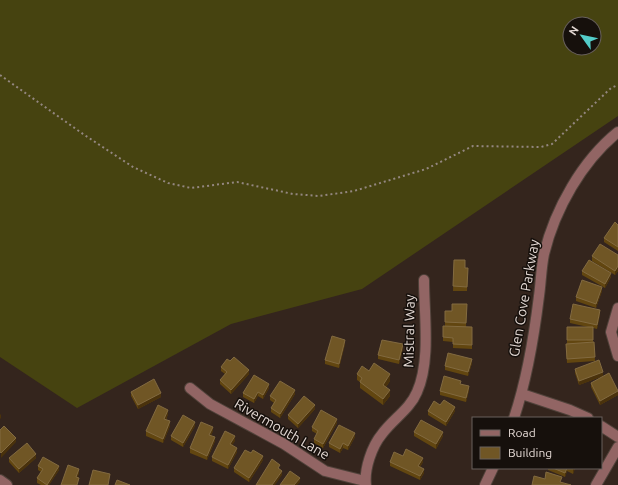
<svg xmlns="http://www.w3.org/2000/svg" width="618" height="485" viewBox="0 0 618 485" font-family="Ubuntu,sans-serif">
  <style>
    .grass { fill: #464310; fill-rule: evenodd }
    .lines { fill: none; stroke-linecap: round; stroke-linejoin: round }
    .minor-casing { stroke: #50423a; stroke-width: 12 }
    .path { stroke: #948780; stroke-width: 2; stroke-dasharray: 2 3; stroke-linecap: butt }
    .minor { stroke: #926564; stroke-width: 10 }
    .wall { fill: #624610 }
    .shaded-wall { fill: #4a320c }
    .building { fill: #705625; stroke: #826a40 }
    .labels { text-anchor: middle; stroke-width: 3; stroke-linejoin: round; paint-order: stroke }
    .street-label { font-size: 14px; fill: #e3d8d3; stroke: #16100c }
  </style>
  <rect width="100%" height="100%" fill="#34251d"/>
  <path class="grass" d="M0,0H618V116L362,289L231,324L77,408L0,357ZM570,24H594V48H570Z"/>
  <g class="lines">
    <defs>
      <path id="minor" d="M618,308L611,332L618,356
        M190,388L210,404L284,444L325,471L365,481
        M522,394L570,410L588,418
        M514,418C527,379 534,337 539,296C541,282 541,269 544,254C555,209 582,161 618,132
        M601,426L618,437
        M0,480L7,485
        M366,485C364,469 372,446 382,434C393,419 410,409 417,392C431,361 424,314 424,280
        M485,485L493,468
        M596,485L618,447"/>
    </defs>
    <use href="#minor" class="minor-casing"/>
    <path class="path" d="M0,75L83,134L133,167L168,183L191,188L237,182L293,194L319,196L354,191L426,169L473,146L541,147L552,144L611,88L618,85"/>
    <use href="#minor" class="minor"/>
  </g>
  <path class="wall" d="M618,225V251L604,242V238Z
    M618,255V271L615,275L592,261V256Z
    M454,260L465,268H468L467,291H453Z
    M582,271L611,277L605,288L582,275Z
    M602,291L596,308L576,301V297Z
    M467,304L466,327H472V349L453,348V342L443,341V326H445V311H452Z
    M600,314L597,329L593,328V342H594L595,361L567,363L566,348L567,344V327H588L570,323V319Z
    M345,344L339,368L325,364V360Z
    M403,348L399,364L378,359V355Z
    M230,361L249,374L231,394L220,384V380L225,374L221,371V367Z
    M472,363L468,376L445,370V366Z
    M575,369L603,376L579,385L575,373Z
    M369,371L390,381L386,387L390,396L383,405L360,388V382L357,380V374Z
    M591,383L618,395L600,405L591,387Z
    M461,384L469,390L466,402L440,395V391Z
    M269,388L263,399L258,396L254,403L243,397V393Z
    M131,392L161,397L138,409L131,396Z
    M295,394L280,418L271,412V408L274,403L270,400V396Z
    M440,405L455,411L446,426L428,415V411Z
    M315,409L298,428L288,419V415Z
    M168,414L166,420L170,426L163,443L146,436V431Z
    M337,423L323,448L314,443V439L317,434L312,431V427Z
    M195,426L183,447L171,440V436Z
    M213,431L211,435L215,441L207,460L190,453V448Z
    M414,432L443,436L436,449L414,436Z
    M355,437L348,450L343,448L340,453L329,447V443Z
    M235,441L232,445L237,452L228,469L212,461V457Z
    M403,456L423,462L420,467L424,473L420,480L390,466V462Z
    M9,458H36L19,473L9,462Z
    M263,460L249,482L234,472V468Z
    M38,466L59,470L49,485H41L37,483V478L41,472L38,470Z
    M548,468H575L573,474L567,471L565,477L548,470Z"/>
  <path class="shaded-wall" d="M618,266V271L615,275V271Z
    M611,273V277L605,288V284Z
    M602,287V291L596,308V304Z
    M600,310V314L597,329V325Z
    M345,340V344L339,368V364Z
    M403,344V348L399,364V360Z
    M472,359V363L468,376V372Z
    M249,370V374L231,394V390Z
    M603,372V376L579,385V381Z
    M390,374V381L383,391V385Z
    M269,384V388L263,399V395Z
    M469,386V390L466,402V398Z
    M295,390V394L280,418V414Z
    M390,390V396L383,405V399Z
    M618,391V395L600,405V401Z
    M258,392V396L254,403V399Z
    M161,393V397L138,409V405Z
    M315,405V409L298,428V424Z
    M455,407V411L446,426V422Z
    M168,410V414L164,423V419Z
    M1,414V418L0,419V415Z
    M337,419V423L323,448V444Z
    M170,421V426L163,443V439Z
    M195,422V426L183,447V443Z
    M213,427V431L209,439V435Z
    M443,432V436L436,449V444Z
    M355,433V437L348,450V446Z
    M235,436V441L230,448V444Z
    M215,437V441L207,460V456Z
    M16,438V442L1,458V453Z
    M343,443V448L340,453V449Z
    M237,448V452L228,469V465Z
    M36,454V458L19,473V469Z
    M263,456V460L249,482V478Z
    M423,458V462L418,470V466Z
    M59,466V470L49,485H47Z
    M567,468V471L565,477V473Z
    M573,468H575L573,474Z
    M79,469V474L76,481V477Z
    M424,469V473L420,480V476Z
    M282,471V475L275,485H272Z
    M300,478V482L297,485H294Z"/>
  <path class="building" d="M615,222L618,225V247L604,238Z
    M600,244L618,255V266L615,271L592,256Z
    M454,260H465V268H468L467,287L453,286Z
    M589,260L611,273L605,284L582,271Z
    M582,280L602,287L596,304L576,297Z
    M452,304H467L466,323L445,322V311H452Z
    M573,304L600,310L597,325L570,319Z
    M443,326L472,327V345L453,344V338L443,337Z
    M567,327H593V340H567Z
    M332,336L345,340L339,364L325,360Z
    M382,340L403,344L399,360L378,355Z
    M594,342L595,357L567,359L566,344Z
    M448,353L472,359L468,372L445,366Z
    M234,357L249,370L231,390L220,380L227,372L221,367L227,359L230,361Z
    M599,360L603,372L579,381L575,369Z
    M374,363L390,374L383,385L390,390L383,399L360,382L362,378L357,374L362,366L369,371Z
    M609,373L618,391L600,401L591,383Z
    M254,375L269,384L263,395L258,392L254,399L243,393Z
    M444,376L461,381L460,384L469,386L466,398L440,391Z
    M154,379L161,393L138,405L131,392Z
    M280,381L295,390L280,414L271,408L276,400L270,396Z
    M304,396L315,405L298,424L288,415Z
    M444,400L455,407L446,422L428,411L434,401L440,405Z
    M158,405L168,410L164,419L170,421L163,439L146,431Z
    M321,410L337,419L323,444L314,439L318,431L312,427Z
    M183,415L195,422L183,443L171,436Z
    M421,420L443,432L436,444L414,432Z
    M201,422L213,427L209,435L215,437L207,456L190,448Z
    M339,425L355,433L348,446L343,443L340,449L329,443Z
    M4,426L16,438L1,453L0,452V430Z
    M225,431L235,436L230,444L237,448L228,465L212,457Z
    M27,443L36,454L19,469L9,458Z
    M406,449L423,458L418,466L424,469L420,476L390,462L394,452L403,456Z
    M245,450L251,453L253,450L263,456L249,478L234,468Z
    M43,457L59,466L47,485L37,478L43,469L38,466Z
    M272,459L280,465L278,468L282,471L272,485H256Z
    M68,465L79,469L76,477L79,478L77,485H61Z
    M553,468H567L565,473Z
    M93,470L110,474L108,485H89Z
    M290,471L300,478L294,485H280Z
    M546,472L562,477L560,482L571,485H532L534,476L545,479Z
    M117,480L130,485H115Z"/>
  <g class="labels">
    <g class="street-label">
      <text transform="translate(524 298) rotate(-80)" y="5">Glen Cove Parkway</text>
      <text transform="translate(409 331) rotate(-89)" y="5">Mistral Way</text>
      <text transform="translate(282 429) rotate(30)" y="5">Rivermouth Lane</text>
    </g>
  </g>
  <rect x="472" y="417" width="130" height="52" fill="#16100c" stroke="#68605c"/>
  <rect x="480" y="430" width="20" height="6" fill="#926564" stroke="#68605c"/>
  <text x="508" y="437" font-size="12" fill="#e3d8d3">Road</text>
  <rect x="480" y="447" width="20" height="12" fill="#705625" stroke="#68605c"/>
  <text x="508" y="457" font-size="12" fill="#e3d8d3">Building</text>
  <g transform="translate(582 36) rotate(303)"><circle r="19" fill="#16100c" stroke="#68605c"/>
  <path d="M0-3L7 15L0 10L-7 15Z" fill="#53cdc9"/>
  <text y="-6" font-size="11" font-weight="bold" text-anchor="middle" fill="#e3d8d3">N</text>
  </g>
</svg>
